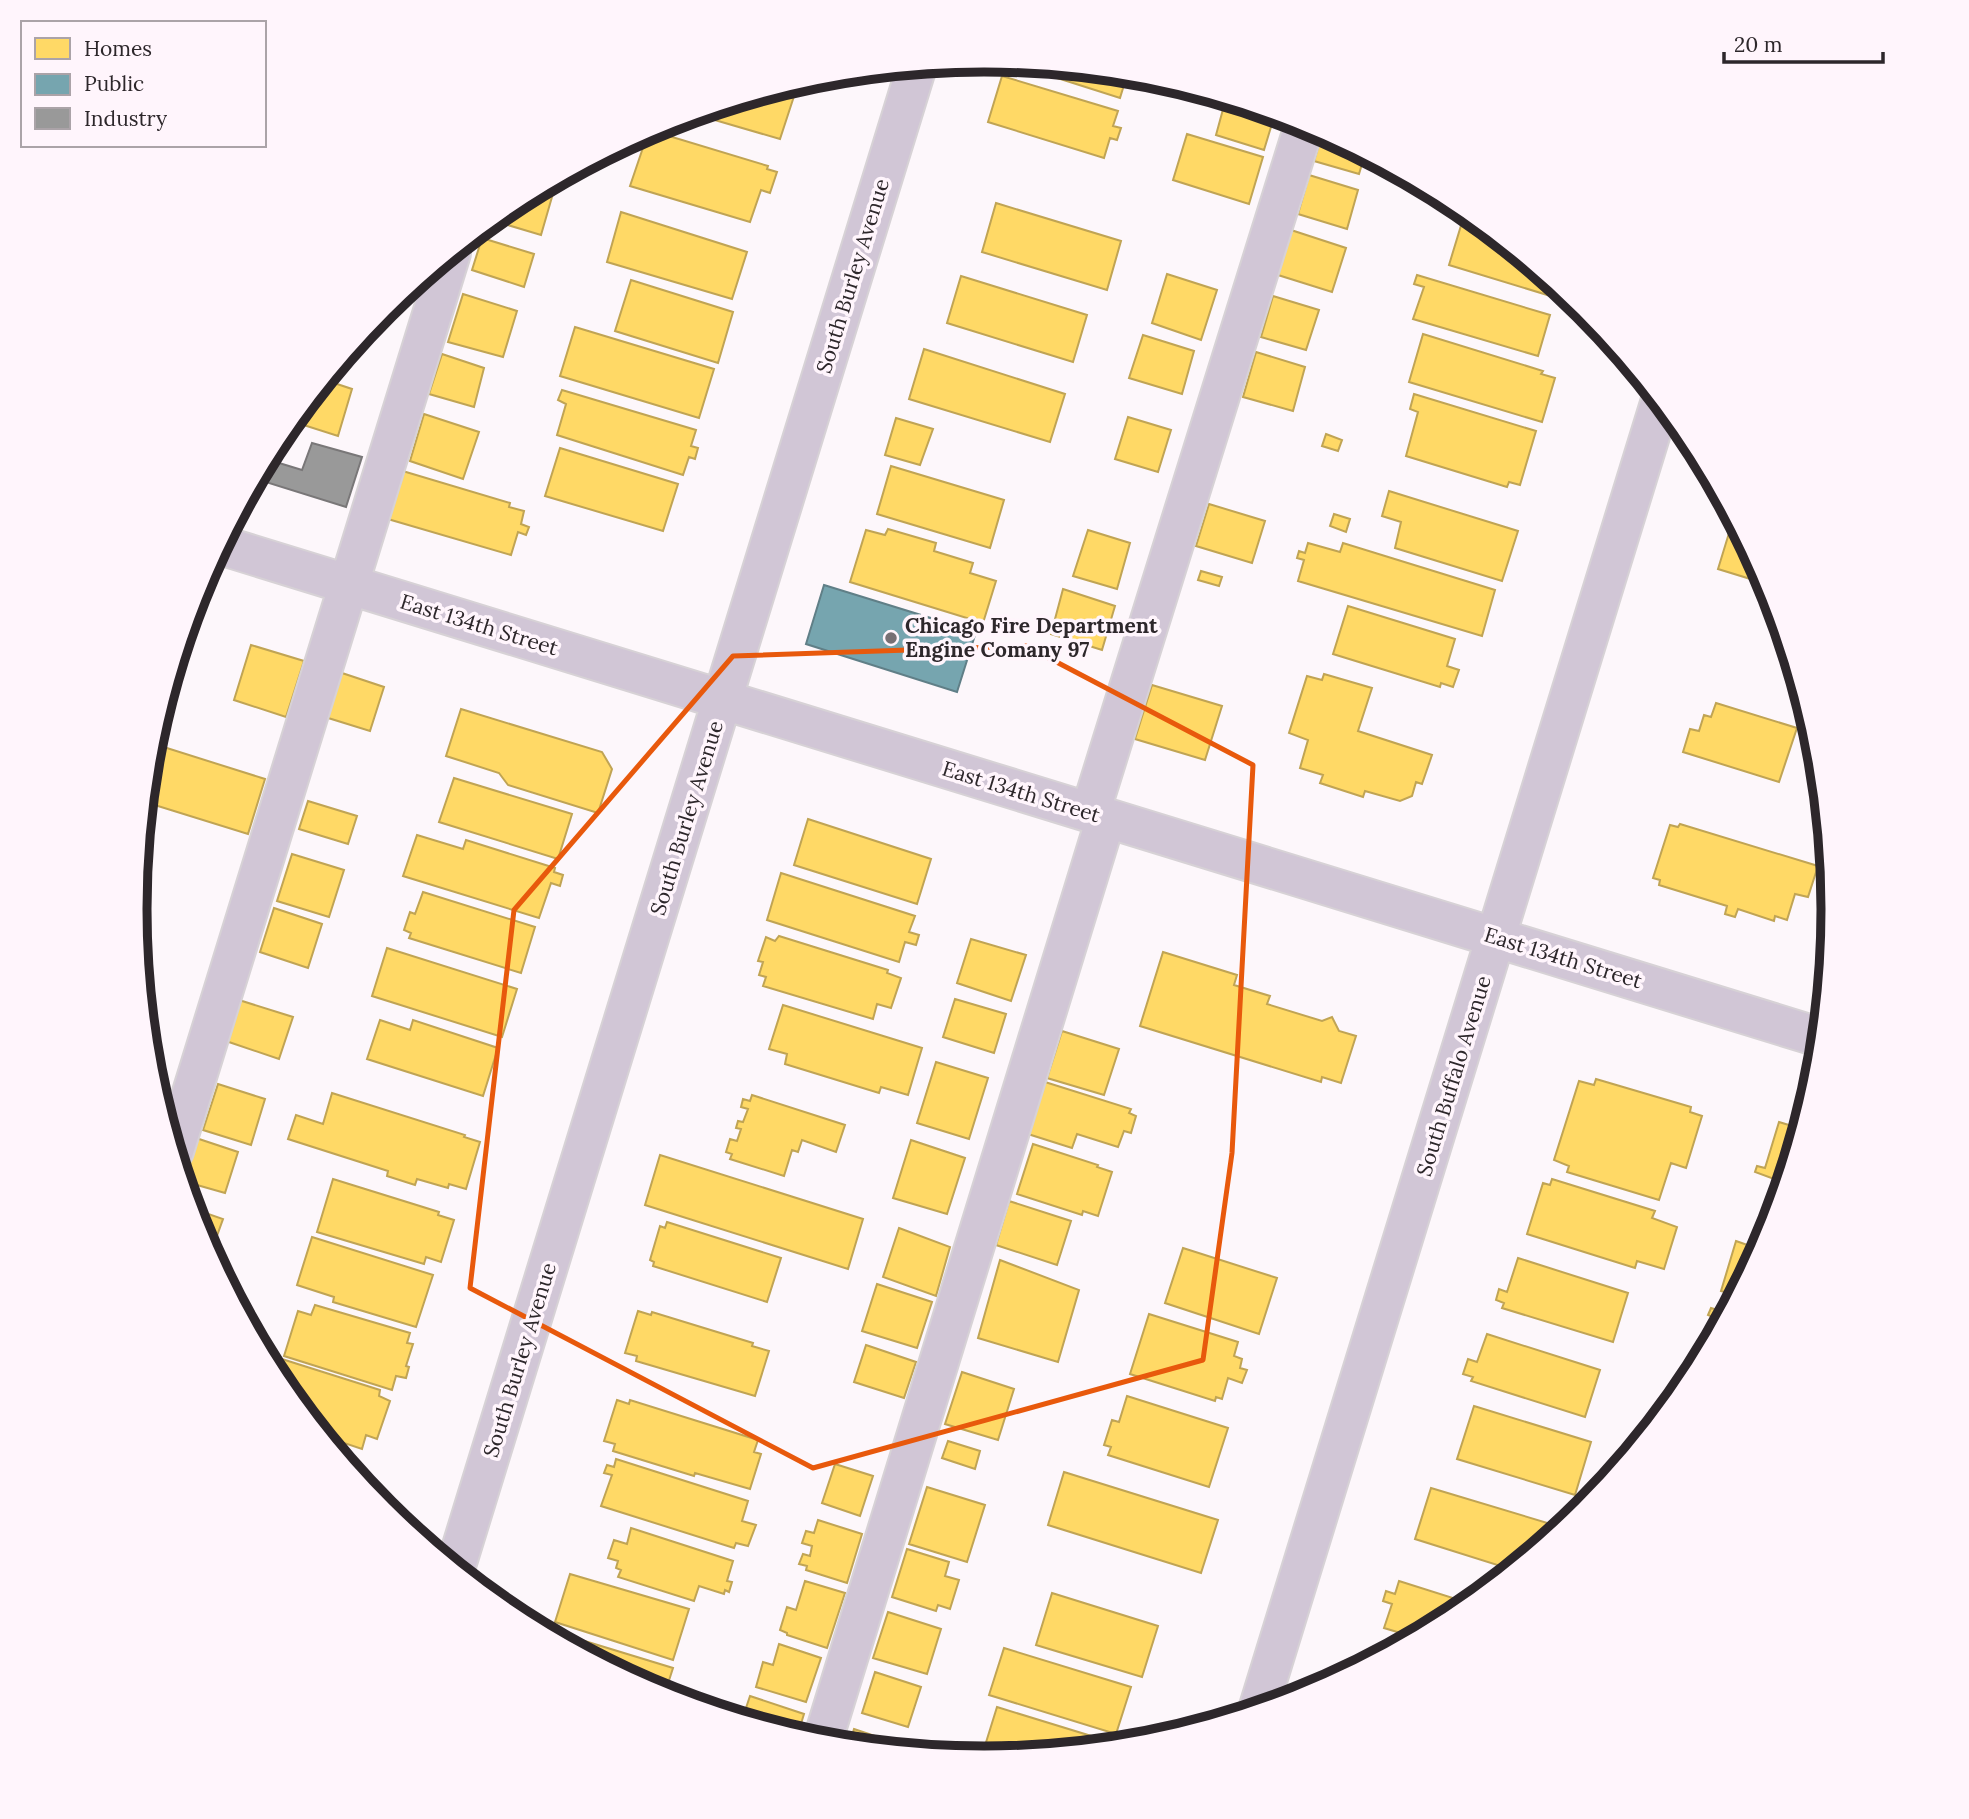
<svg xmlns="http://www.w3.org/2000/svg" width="1969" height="1819" viewBox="0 0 1969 1819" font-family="Lora,serif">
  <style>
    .homes { fill: #ffd966; stroke: #c0a454; stroke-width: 2 }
    .public { fill: #76a5af; stroke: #607f87; stroke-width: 2 }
    .industry { fill: #999; stroke: #797778; stroke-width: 2 }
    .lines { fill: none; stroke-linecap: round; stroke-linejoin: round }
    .minor-casing { stroke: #d7d2d6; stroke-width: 42 }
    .minor { stroke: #d1c6d6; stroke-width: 38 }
    .marked { fill: none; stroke: #e8590c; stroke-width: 5; stroke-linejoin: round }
    .poi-dot { fill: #767074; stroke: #fff5fc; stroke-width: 2.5 }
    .labels { text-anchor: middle; stroke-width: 7; stroke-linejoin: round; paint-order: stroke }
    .street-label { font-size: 21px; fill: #2d272b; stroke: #fff5fc }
    .poi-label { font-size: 21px; font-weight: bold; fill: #2d272b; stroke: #fff5fc; text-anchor: start }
    .rim { fill: none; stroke: #2d272b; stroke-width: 9 }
  </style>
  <rect width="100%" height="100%" fill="#fdf7fb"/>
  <path class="homes" d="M1007,62L1130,74L1129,78L1137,81L1135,88L1124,85L1120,98Z
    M1002,76L1118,111L1113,126L1121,128L1117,140L1110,138L1104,158L988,122Z
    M794,83L798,84L780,139L694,114Z
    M1225,102L1274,117L1264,150L1216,135Z
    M649,130L768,166L767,169L777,172L770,193L761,190L750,222L630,186Z
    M1323,131L1365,154L1359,174L1314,161Z
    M1187,134L1263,157L1249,204L1173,180Z
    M1309,175L1358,190L1347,229L1298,214Z
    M543,187L554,190L541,235L491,220L513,203Z
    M1439,193L1457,203L1467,211L1437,202Z
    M996,203L1121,241L1107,290L982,252Z
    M621,212L747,252L732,299L607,262Z
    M1463,219L1485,226L1580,305L1449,265Z
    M1291,230L1346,248L1332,292L1278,275Z
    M482,238L534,254L524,287L472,270Z
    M1167,274L1217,290L1201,340L1152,323Z
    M1417,275L1550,315L1538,356L1413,319L1424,287L1414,284Z
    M961,276L1087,315L1073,362L947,323Z
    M631,280L733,312L718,363L615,331Z
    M463,294L517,311L503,357L448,342Z
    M1273,296L1319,310L1306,350L1261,337Z
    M575,327L714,369L699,418L560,376Z
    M1423,334L1543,371L1541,374L1555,378L1542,422L1409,382Z
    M1143,335L1194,351L1182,394L1129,378Z
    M924,349L1065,394L1050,442L909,399Z
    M1256,352L1305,367L1293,411L1243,397Z
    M442,354L484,368L474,407L429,394Z
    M325,380L352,389L338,436L291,421Z
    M562,390L696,430L691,446L698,448L695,459L689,457L683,475L557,435L566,404L558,400Z
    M1414,394L1536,431L1520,485L1509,482L1507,487L1406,456L1418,412L1410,409Z
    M424,414L479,432L463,479L410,461Z
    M1128,417L1171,430L1158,472L1115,459Z
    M896,418L933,429L920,465L885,455Z
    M1326,434L1342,440L1338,451L1322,446Z
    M560,448L678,484L663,531L545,496Z
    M891,466L1004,500L990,548L877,514Z
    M396,469L510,503L509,507L524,511L521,524L529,527L526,535L518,532L511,555L381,517Z
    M1389,491L1518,531L1502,581L1395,548L1401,522L1382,516Z
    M1209,504L1265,521L1252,563L1196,546Z
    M1334,514L1350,519L1346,532L1330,526Z
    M1733,520L1736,521L1770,585L1718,569Z
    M888,529L936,543L934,551L973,563L970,573L996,581L983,623L850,582L866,530L885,535Z
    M1088,530L1130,543L1117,589L1073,576Z
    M1308,543L1340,552L1343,543L1495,590L1482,636L1298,581L1304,560L1297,558L1299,551L1305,553Z
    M1201,571L1222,577L1219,586L1198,580Z
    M1063,589L1115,606L1102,650L1051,634Z
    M1348,606L1455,639L1447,666L1459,670L1453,687L1441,683L1440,687L1333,654Z
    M251,645L304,661L286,717L234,700Z
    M339,672L384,687L370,731L325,717Z
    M1324,674L1372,688L1358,731L1432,755L1422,784L1416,782L1412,796L1400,801L1365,791L1363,797L1320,783L1323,775L1300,768L1308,740L1289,733L1307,676L1322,680Z
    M1152,685L1222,706L1205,760L1135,739Z
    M1716,703L1797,728L1779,782L1683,752L1690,729L1699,731L1704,715L1711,717Z
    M461,709L602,752L612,769L598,813L508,785L499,773L446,756Z
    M151,743L265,779L248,834L145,802Z
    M454,778L572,814L558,859L439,822Z
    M308,801L357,816L348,844L299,829Z
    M808,819L931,859L917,904L794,865Z
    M1680,824L1818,866L1808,897L1795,894L1787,920L1775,916L1774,921L1738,909L1735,917L1725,914L1727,906L1659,885L1660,880L1653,878L1670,825L1678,827Z
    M417,835L463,849L466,840L555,868L554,872L563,875L560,886L551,883L539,918L403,876Z
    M292,854L344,870L329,917L277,901Z
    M781,873L915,916L909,932L919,935L916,945L905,942L899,962L767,920Z
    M423,892L535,927L521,973L409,938L411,933L404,930L410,912L415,914Z
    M274,908L322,924L308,968L260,952Z
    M779,936L888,970L887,973L901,978L891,1008L877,1004L873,1019L763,986L766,977L759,975L763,962L758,961L766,937L775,941Z
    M971,939L1026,955L1011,1001L957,983Z
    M387,948L517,989L502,1037L372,996Z
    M1163,952L1237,975L1234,985L1270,996L1267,1004L1322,1021L1332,1017L1339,1031L1356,1036L1341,1083L1322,1077L1321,1082L1140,1026Z
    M955,999L1006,1014L994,1053L943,1037Z
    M239,1000L293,1017L279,1059L226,1041Z
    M783,1005L922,1048L908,1095L881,1087L879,1093L785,1064L787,1054L769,1049Z
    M380,1020L410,1030L413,1020L498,1048L483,1096L367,1059Z
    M1062,1031L1119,1049L1104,1095L1047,1078Z
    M936,1062L988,1078L969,1139L917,1123Z
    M1596,1079L1691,1107L1690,1112L1702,1116L1686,1168L1671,1163L1659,1200L1567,1172L1569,1166L1554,1160L1579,1081L1594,1085Z
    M1045,1082L1131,1109L1129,1113L1136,1116L1131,1133L1124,1131L1118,1147L1077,1134L1072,1148L1028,1134Z
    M218,1084L265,1099L251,1145L203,1130Z
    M332,1093L465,1135L464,1137L480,1142L466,1189L449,1184L448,1188L417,1179L415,1185L387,1176L388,1171L288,1139L296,1115L323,1124Z
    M752,1095L845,1125L836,1152L802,1140L798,1152L792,1150L784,1176L730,1159L732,1154L726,1152L730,1139L737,1141L741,1129L736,1128L738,1121L743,1122L748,1109L741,1107L743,1099L750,1101Z
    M1779,1122L1802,1129L1785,1183L1755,1172L1757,1166L1765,1168Z
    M196,1138L238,1152L225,1193L183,1181Z
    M911,1140L965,1158L947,1214L893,1198Z
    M1033,1144L1098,1165L1097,1167L1112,1172L1098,1216L1083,1211L1082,1215L1017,1194Z
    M660,1155L863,1219L848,1269L645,1205Z
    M333,1179L439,1212L438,1215L454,1220L441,1262L426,1257L424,1264L317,1232Z
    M1552,1179L1655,1211L1652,1218L1677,1227L1664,1269L1637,1261L1635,1268L1527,1234L1543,1183L1550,1185Z
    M1009,1201L1071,1221L1057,1265L996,1245Z
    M191,1208L223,1219L214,1244L202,1240Z
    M667,1222L781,1258L767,1302L653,1266L654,1262L650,1260L660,1226L665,1228Z
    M899,1228L950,1247L936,1296L883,1277Z
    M312,1237L433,1275L416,1327L333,1302L334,1297L297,1285Z
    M1736,1241L1762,1250L1737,1295L1721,1291Z
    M1183,1248L1277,1278L1259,1334L1165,1303Z
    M1518,1258L1628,1293L1613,1342L1502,1308L1504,1303L1496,1300L1499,1289L1507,1292Z
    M1000,1260L1079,1290L1058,1362L978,1338Z
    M877,1284L932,1302L917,1348L862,1331Z
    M315,1305L410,1333L407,1343L413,1344L406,1366L409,1367L406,1378L396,1376L392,1390L284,1356L298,1311L311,1315Z
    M1711,1308L1728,1313L1704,1357L1701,1356L1713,1317L1708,1315Z
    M638,1311L651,1315L652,1312L753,1343L752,1346L769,1351L755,1396L636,1361L637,1356L625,1353Z
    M1149,1314L1238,1342L1234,1356L1242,1359L1240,1368L1247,1370L1242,1383L1228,1378L1222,1399L1216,1397L1215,1401L1130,1374Z
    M1487,1334L1600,1370L1585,1417L1471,1381L1473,1377L1463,1374L1468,1359L1477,1362Z
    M866,1345L916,1362L904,1398L854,1382Z
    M266,1354L380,1390L379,1396L390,1401L377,1439L366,1435L362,1449L323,1436L278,1381L265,1358Z
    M962,1372L1014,1389L998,1440L945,1424Z
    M1127,1396L1228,1428L1209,1487L1108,1455L1111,1447L1104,1445L1112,1420L1119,1422Z
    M617,1400L629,1404L630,1400L758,1440L754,1452L761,1454L750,1489L695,1473L694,1476L613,1451L615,1444L604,1441Z
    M1474,1406L1591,1442L1575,1495L1457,1459Z
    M948,1441L980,1451L975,1469L942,1458Z
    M616,1459L748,1501L742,1521L756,1525L748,1546L736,1543L734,1548L601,1506L612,1475L604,1473L607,1465L614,1467Z
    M835,1464L873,1476L860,1516L822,1503Z
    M1064,1472L1218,1520L1201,1573L1048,1525Z
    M927,1487L985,1505L967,1562L909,1544Z
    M1431,1488L1564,1528L1513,1570L1415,1539Z
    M818,1520L862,1534L847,1583L806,1570L807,1566L799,1564L803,1554L810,1556L812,1546L802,1543L806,1531L814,1533Z
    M631,1528L733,1561L727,1581L732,1582L729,1592L725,1590L724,1594L699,1586L694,1601L618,1577L621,1570L616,1568L618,1561L608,1558L614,1540L627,1544Z
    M907,1549L949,1562L945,1576L959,1580L950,1609L938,1605L936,1611L892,1597Z
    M570,1574L689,1609L673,1660L555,1622Z
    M805,1581L845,1593L827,1648L787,1635V1633L780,1630L787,1607L796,1610Z
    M1399,1581L1472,1604L1456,1616L1417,1638L1384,1628L1392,1604L1383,1601L1386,1591L1395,1594Z
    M1052,1593L1158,1626L1142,1677L1036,1645Z
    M888,1612L941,1629L927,1674L873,1658Z
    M565,1635L673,1668L664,1696L561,1642Z
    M779,1644L821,1658L806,1702L756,1687L763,1662L773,1665Z
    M1004,1648L1131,1687L1116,1734L989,1695Z
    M875,1672L921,1687L908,1727L862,1713Z
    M750,1696L804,1714L797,1737L742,1720Z
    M997,1707L1124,1746L1002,1758L983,1752Z
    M854,1729L908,1747L906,1752L849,1746Z"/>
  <path class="public" d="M824,585L976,632L957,692L806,644Z"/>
  <path class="industry" d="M312,443L362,457L346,507L256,479L266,459L302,470Z"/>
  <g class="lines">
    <defs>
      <path id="minor" d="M220,545L1822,1038
        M1090,813L1305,123
        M174,1151L451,253
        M455,1569L917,66
        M1258,1710L1661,400
        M822,1743L1106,818"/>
    </defs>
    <use href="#minor" class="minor-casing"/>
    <use href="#minor" class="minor"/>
  </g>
  <path class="marked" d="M1026,646L1253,765L1232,1153L1203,1360L813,1468L470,1288L514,910L733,656Z"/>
  <circle class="poi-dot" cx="891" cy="638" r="7"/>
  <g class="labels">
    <g class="street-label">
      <text transform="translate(853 276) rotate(-73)" y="7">South Burley Avenue</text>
      <text transform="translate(479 625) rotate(17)" y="7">East 134th Street</text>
      <text transform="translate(1021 792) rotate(17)" y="7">East 134th Street</text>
      <text transform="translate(687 818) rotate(-73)" y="7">South Burley Avenue</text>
      <text transform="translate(1563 958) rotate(17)" y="7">East 134th Street</text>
      <text transform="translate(1454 1076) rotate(-73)" y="7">South Buffalo Avenue</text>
      <text transform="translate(520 1360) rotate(-73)" y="7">South Burley Avenue</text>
    </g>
    <g class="poi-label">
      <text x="905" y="633">Chicago Fire Department<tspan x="905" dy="24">Engine Comany 97</tspan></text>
    </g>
  </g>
  <path d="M0 0H1969V1819H0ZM147 909a837 837 0 1 1 1674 0a837 837 0 1 1-1674 0Z" fill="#fff5fc" fill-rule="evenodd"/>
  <path class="rim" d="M147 909a837 837 0 1 1 1674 0a837 837 0 1 1-1674 0Z"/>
  <rect x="21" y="21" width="245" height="126" fill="#fff5fc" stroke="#aba3a8" stroke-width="2"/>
  <rect x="35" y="38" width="35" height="21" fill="#ffd966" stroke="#aba3a8" stroke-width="2"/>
  <text x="84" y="56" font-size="21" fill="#2d272b">Homes</text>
  <rect x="35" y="74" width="35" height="21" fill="#76a5af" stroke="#aba3a8" stroke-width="2"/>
  <text x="84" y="91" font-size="21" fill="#2d272b">Public</text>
  <rect x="35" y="108" width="35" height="21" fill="#999999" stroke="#aba3a8" stroke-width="2"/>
  <text x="84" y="126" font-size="21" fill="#2d272b">Industry</text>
  <path d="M1724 52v10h159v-10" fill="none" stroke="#2d272b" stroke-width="3.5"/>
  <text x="1734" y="52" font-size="21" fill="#2d272b" stroke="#fff5fc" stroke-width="5" paint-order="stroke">20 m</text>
</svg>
